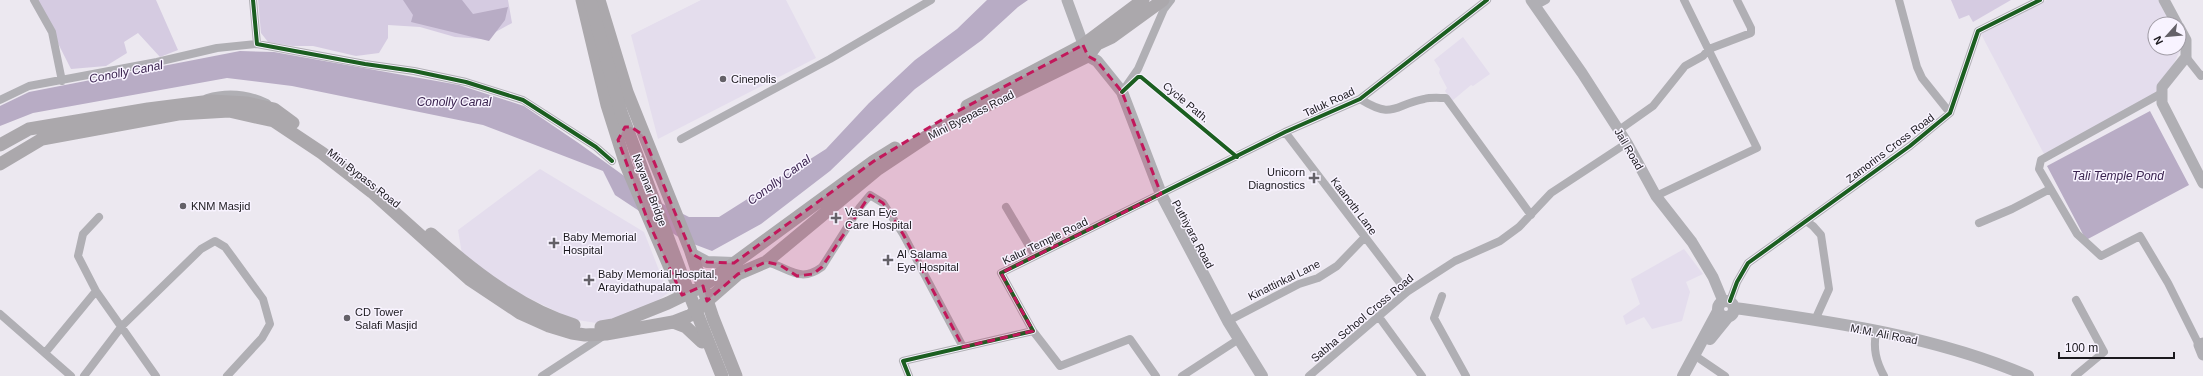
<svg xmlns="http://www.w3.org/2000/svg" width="2203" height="376" viewBox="0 0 2203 376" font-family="Arial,sans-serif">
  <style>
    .built { fill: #e4dded }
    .green { fill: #d5cbe1 }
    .water { fill: #b8acc5 }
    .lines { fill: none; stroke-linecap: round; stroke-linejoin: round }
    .minor { stroke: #b0afb4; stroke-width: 8 }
    .tertiary { stroke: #b0afb4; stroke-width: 11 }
    .secondary { stroke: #b0afb4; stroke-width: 12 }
    .primary { stroke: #aba8ac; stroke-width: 13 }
    .primary-bridge { stroke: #aba8ac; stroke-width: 13 }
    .cycleway-casing { stroke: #f8f3ff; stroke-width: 6 }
    .cycleway { stroke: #1b5e20; stroke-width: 4 }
    .marked { fill: #c2185b; fill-opacity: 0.2; stroke: #c2185b; stroke-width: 3; stroke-dasharray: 8 5; stroke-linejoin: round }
    .poi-dot { fill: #646168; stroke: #f8f3ff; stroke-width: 1.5 }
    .labels { text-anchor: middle; stroke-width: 3; stroke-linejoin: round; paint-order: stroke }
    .poi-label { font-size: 11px; fill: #1b191e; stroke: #f8f3ff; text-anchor: start }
    .street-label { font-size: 11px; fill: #1b191e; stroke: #f8f3ff }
    .water-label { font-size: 12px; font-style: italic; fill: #39224e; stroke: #f8f3ff }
  </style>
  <rect width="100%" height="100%" fill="#ece8f0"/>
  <path class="built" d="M701,0H786L816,58L658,139L631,35Z
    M2047,0H2158L2171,24H2155V48H2179V41L2182,46L2161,91L2044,154L1981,34Z
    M1463,37L1490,74L1473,86L1471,85L1452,101L1445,91L1447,88L1439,73L1440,69L1434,60Z
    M540,169L644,232L668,293L642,312L602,324L572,319L502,285L462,254L458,230Z
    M1684,249L1703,274L1686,282L1690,292L1682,321L1652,329L1644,317L1626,325L1623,316L1640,304L1631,279Z"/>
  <path class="green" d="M36,0H156L178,50L160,57L138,33L124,42L127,53L106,66L71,69Z
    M258,0H508L512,23L483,39L455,37L420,27L388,25V38L379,53L356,56L313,46H293L268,42L261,33Z
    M1951,0H2011L1973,22L1969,15L1959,19Z"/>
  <path class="water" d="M403,0H462L473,14L508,7L505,20L489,41L411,22L413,15Z
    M987,0H1028L1018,7L982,40L915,89L830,171L761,224L712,251L683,240L615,195L603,171L483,125L292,86L227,78L33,113L0,126V106L29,92L240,51L274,52L459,85L524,106L580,144L663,204L689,217H719L826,149L869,103L915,60L957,29Z
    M2150,111L2189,185L2086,240L2047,166Z"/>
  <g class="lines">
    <path class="minor" d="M34,0L52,32L62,81
      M253,0L257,44L365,64L414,71L466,82L523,100L596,147L612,161
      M1899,0L1917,67L1922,78L1950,113
      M1535,6L1546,0
      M2186,57L2201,76L2203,75
      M1122,92L1138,69L1164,9L1171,0
      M2162,93L2041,160L2039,169L2077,234L2101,256L2140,236L2168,283L2199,345
      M207,98C227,92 248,94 267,103
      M1360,99C1394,120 1393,105 1424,99C1431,97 1439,98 1446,98L1531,215
      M0,100L29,86L157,62L217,48L257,44
      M1619,130L1653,106L1685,66L1703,56L1709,49L1751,33V28L1737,0
      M1285,132L1407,292
      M681,139L830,59L931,0
      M1656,196L1757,148L1684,0
      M1006,207L1035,256
      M99,217L83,234L78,256L96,291L156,376
      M1806,221L1813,226L1821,235L1829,289L1815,320
      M1979,223L2012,209L2050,189
      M766,262C789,267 799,284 822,267L860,207L870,195L883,203L903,234L963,347
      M1442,296L1434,318L1466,376
      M1730,301L1737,282L1748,263L1910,146L1950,113L1978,31L2040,0
      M0,314L71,376
      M1379,317L1422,376
      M1228,321L1299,284L1318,278L1337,266L1364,238
      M1033,331L1060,366L1130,339L1156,376
      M1876,332C1873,349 1876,361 1884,376
      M45,353L96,291
      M1700,359L1725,376
      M84,376L122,326L201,249L215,241L225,247L263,299L270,324L262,338L227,376
      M542,376L605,335
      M909,376L903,361L1033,331L1001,273L1285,132L1360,99L1487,0
      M1182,376L1239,339
      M1309,376L1407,292L1455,261L1500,241L1519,227L1551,193L1627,143
      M2075,376L2104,352L2076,300"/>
    <path class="tertiary" d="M1067,0L1086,52
      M1531,0L1582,73L1627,143L1656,196L1692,242L1713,277L1723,301
      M2164,0L2177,24
      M2179,27L2186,40V57L2162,87V103L2203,183
      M2203,343L2199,345L2203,355"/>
    <path class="secondary" d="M1088,56L1097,61L1122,92L1161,194L1228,321L1262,376
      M692,254L707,262L734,263
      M1718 309a8 8 0 1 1 16 0a8 8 0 1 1-16 0Z
      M1735,308C1833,322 1936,336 2028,376
      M1710,339L1727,318
      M1683,376L1718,311"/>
    <path class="primary" d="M582,0L607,105L626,165L679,289
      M599,0L627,92L690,249L713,318L736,376
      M967,106L1083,45L1143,0
      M0,145L29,129L148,109L211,101L247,103L274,109L293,123
      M0,164L42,139L178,114L229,111L274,121L322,153L372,192L469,279L520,313L549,326L572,333L585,335L606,334L673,322L691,315L738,274L766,262L878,169L935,131L1088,56L1097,44L1112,37L1163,0
      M431,234C472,270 521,309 574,325
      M673,322L686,327L702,342
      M601,327L613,325L668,303L703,286L874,161L895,148"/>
    <path class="primary-bridge" d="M590,0L621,112L681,273L722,376"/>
    <defs>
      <path id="cycleway" d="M253,0L257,44L365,64L414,71L466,82L523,100L596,147L612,161
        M1122,92L1138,77H1141L1237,157
        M1730,301L1737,282L1748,263L1910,146L1950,113L1978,31L2040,0
        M909,376L903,361L1033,331L1001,273L1285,132L1360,99L1487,0"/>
    </defs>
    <use href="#cycleway" class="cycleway-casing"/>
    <use href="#cycleway" class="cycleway"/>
  </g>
  <path class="marked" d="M1083,45L1088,56L1097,61L1122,92L1161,194L1001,273L1033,331L963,347L903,234L883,203L870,195L822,267L813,274L797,276L780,265L766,262L738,274L707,301L703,286L682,295L648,221L618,140L625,127H631L643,135L692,254L707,262L734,263L874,161L943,119Z"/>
  <g class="poi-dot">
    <circle cx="723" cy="79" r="4"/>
    <path d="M1312 172h4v4h4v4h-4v4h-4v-4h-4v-4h4z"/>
    <circle cx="183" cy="206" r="4"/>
    <path d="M834 212h4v4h4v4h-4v4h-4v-4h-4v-4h4z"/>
    <path d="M552 237h4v4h4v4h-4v4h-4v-4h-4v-4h4z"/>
    <path d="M886 254h4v4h4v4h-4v4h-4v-4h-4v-4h4z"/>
    <path d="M587 274h4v4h4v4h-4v4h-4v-4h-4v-4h4z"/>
    <circle cx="347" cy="318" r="4"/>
  </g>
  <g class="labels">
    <g class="poi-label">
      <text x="731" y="83">Cinepolis</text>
      <text x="1305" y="176" text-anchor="end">Unicorn<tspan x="1305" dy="13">Diagnostics</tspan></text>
      <text x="191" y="210">KNM Masjid</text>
      <text x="845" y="216">Vasan Eye<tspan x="845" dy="13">Care Hospital</tspan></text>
      <text x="563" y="241">Baby Memorial<tspan x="563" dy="13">Hospital</tspan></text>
      <text x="897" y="258">Al Salama<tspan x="897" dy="13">Eye Hospital</tspan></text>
      <text x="598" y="278">Baby Memorial Hospital,<tspan x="598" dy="13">Arayidathupalam</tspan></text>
      <text x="355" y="316">CD Tower<tspan x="355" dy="13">Salafi Masjid</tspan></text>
    </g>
    <g class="street-label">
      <text transform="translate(1186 102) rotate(40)" y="4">Cycle Path.</text>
      <text transform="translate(1329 102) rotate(-25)" y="4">Taluk Road</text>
      <text transform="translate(971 115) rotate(-27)" y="4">Mini Byepass Road</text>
      <text transform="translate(1890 148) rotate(-37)" y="4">Zamorins Cross Road</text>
      <text transform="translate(1629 149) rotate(60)" y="4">Jail Road</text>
      <text transform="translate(364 178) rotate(38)" y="4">Mini Bypass Road</text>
      <text transform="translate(650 190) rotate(69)" y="4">Nayanar Bridge</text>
      <text transform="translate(1354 206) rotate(53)" y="4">Kaanoth Lane</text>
      <text transform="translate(1193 234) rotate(62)" y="4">Puthiyara Road</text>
      <text transform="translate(1045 241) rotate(-26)" y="4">Kalur Temple Road</text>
      <text transform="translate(1284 280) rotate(-26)" y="4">Kinattinkal Lane</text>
      <text transform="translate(1362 318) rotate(-40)" y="4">Sabha School Cross Road</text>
      <text transform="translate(1884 334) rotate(11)" y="4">M.M. Ali Road</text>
    </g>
    <g class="water-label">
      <text transform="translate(126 72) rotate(-11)" y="4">Conolly Canal</text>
      <text x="454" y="106">Conolly Canal</text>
      <text x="2118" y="180">Tali Temple Pond</text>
      <text transform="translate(779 180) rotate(-36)" y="4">Conolly Canal</text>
    </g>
  </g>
  <g transform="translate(2167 36) rotate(243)"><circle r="19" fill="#f8f3ff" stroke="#a09ca5"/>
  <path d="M0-3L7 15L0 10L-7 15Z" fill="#646168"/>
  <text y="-6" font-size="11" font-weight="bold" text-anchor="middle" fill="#1b191e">N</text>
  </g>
  <path d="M2059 352v6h115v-6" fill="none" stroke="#1b191e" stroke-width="2"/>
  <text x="2065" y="352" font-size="12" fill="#1b191e" stroke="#f8f3ff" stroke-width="3" paint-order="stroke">100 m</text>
</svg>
